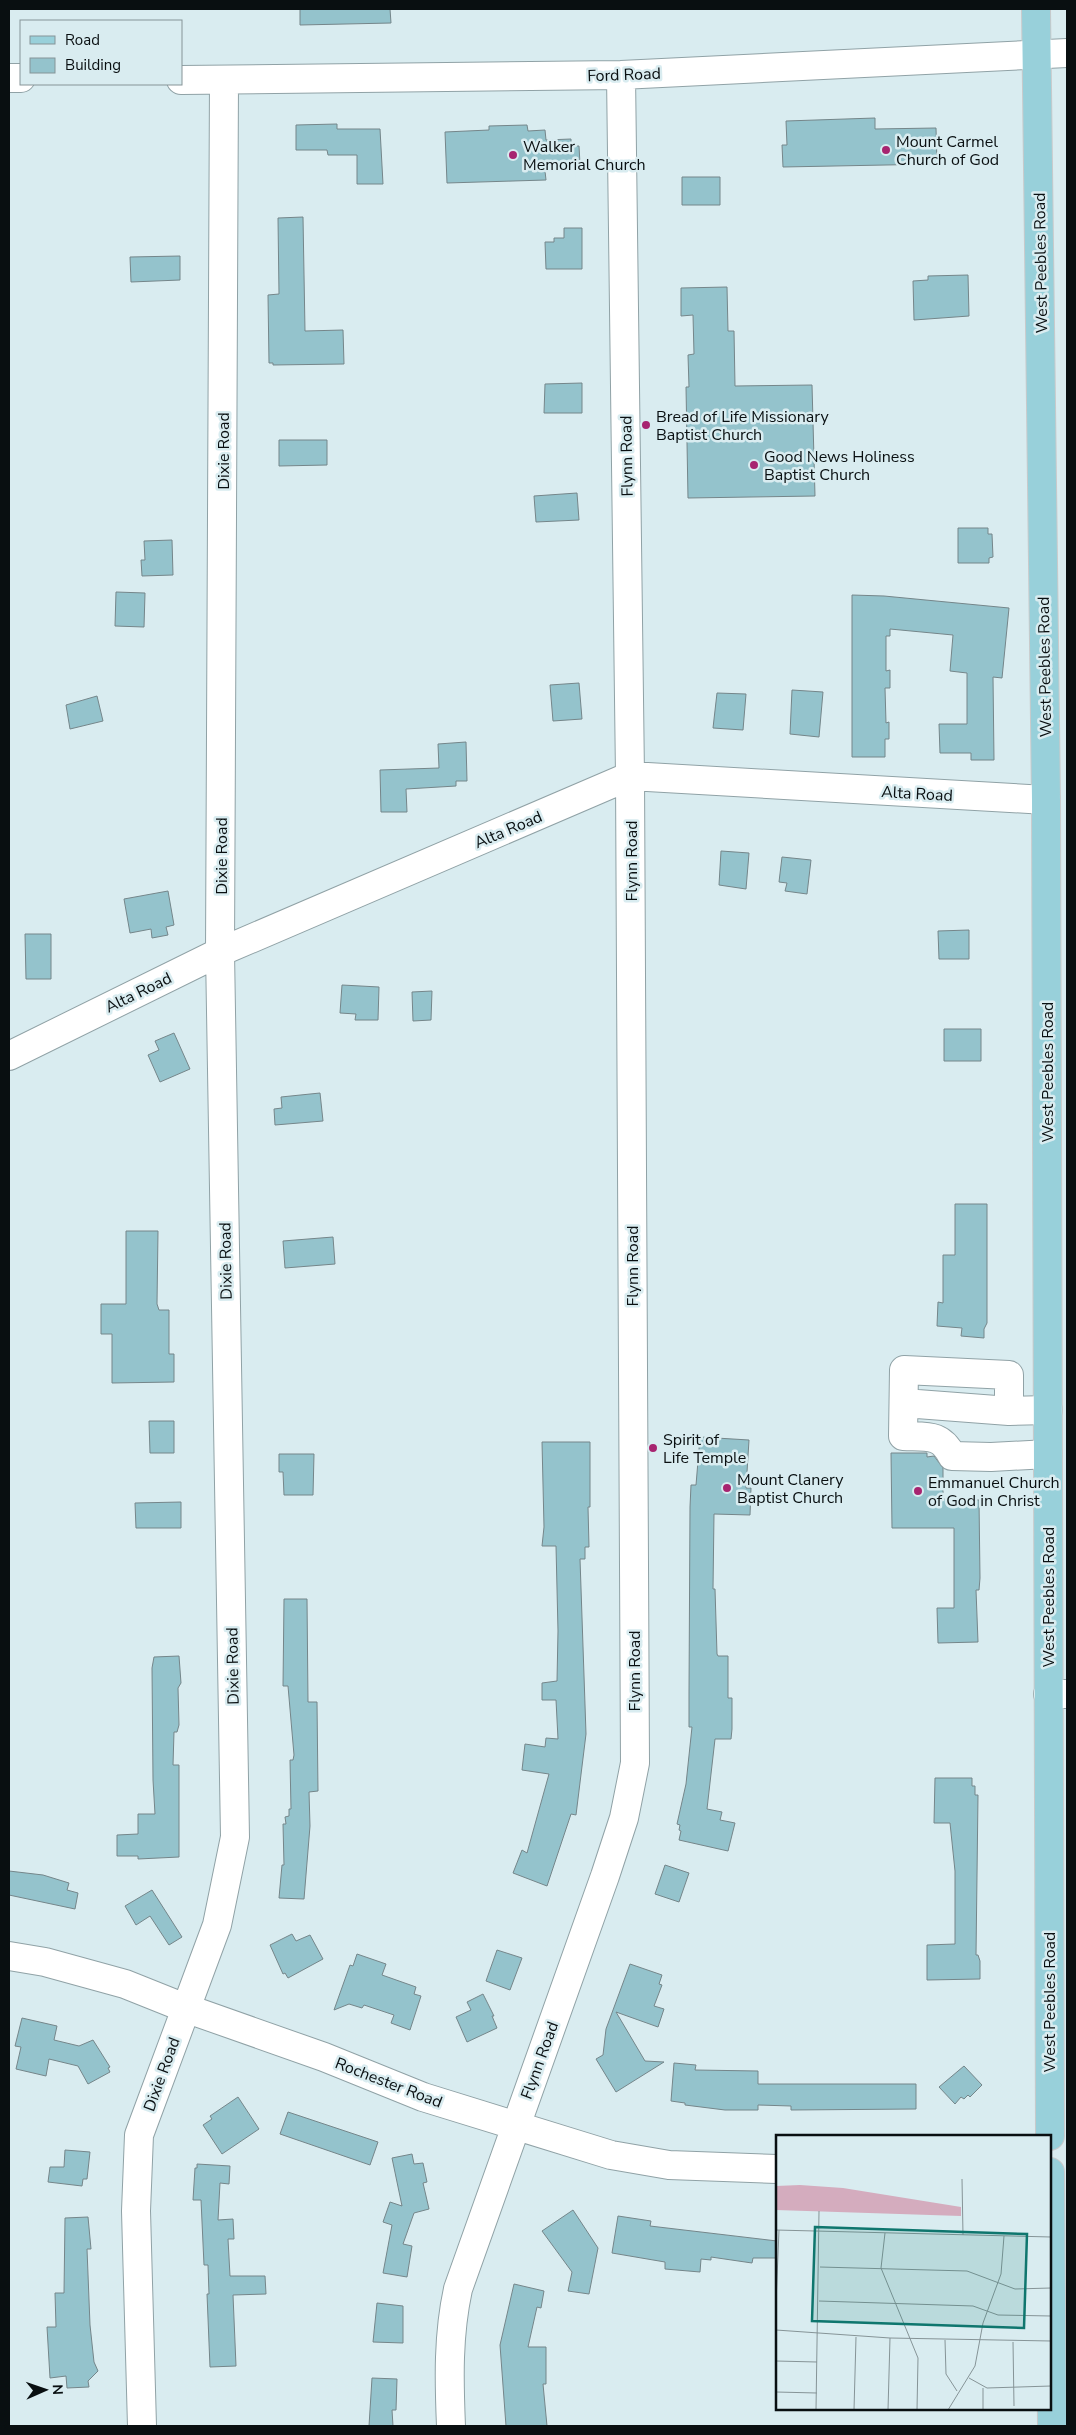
<svg xmlns="http://www.w3.org/2000/svg" width="1076" height="2435" viewBox="0 0 1076 2435" font-family="'Nunito Sans',sans-serif">
  <style>
    .building { fill: #94c3cc; stroke: #75868a }
    .lines { fill: none; stroke-linecap: round; stroke-linejoin: round }
    .minor-casing { stroke: #90a2a6; stroke-width: 30 }
    .major-casing { stroke: #c9cacb; stroke-width: 30 }
    .minor { stroke: #fff; stroke-width: 28 }
    .major { stroke: #98d0da; stroke-width: 28 }
    .poi-dot { fill: #a72470; stroke: #d9ecf0; stroke-width: 2 }
    .labels { text-anchor: middle; stroke-width: 5; stroke-linejoin: round; paint-order: stroke }
    .street-label { font-size: 16px; fill: #090f11; stroke: #d9ecf0 }
    .poi-label { font-size: 16px; fill: #090f11; stroke: #d9ecf0; text-anchor: start }
    .inset-road { fill: none; stroke: #869497; stroke-width: 1 }
    .view { fill: #0f766e; fill-opacity: 0.15; stroke: #0f766e; stroke-width: 2.5 }
    .inset-edge { fill: none; stroke: #090f11; stroke-width: 2.5 }
  </style>
  <rect width="100%" height="100%" fill="#d9ecf0"/>
  <path class="building" d="M300,9H390L391,23L300,25Z
    M875,118V129L936,128L937,164L783,167L782,145H787L786,121Z
    M337,124V129H380L383,184H357V155H328L327,150H296V125Z
    M527,125L528,131L545,130L546,140L571,139V146H579L580,164H570L571,170L545,171L546,180L447,183L445,132L489,130V126Z
    M682,177H720V205H682Z
    M303,217L305,331L343,330L344,364L273,365V363H269L268,295L279,294L278,218Z
    M564,228H582V269H546L545,242H554V238H564Z
    M180,256V280L131,282L130,257Z
    M968,275L969,316L914,320L913,281L928,280V276Z
    M727,287L728,331H734L735,386L812,385L815,496L688,498L686,387H689L688,355L694,354L693,315L681,316V288Z
    M582,383V413H544L545,384Z
    M279,440H327V465L279,466Z
    M577,493L579,520L536,522L534,496Z
    M958,528H988V534H992L993,557L989,558V563H958Z
    M172,540L173,575L142,576L141,560H145L144,541Z
    M116,592L145,593L144,627L115,626Z
    M852,595L884,596L1009,608L1002,678L993,677L994,760H971V753H940L939,724H967V673L950,671L953,635L890,629V636H886V671L890,670V688H885L886,723L889,722V739H885V757H852Z
    M579,683L582,719L553,721L550,685Z
    M792,690L823,692L819,737L790,734Z
    M717,693L746,694L743,730L713,728Z
    M97,696L103,721L70,729L66,705Z
    M466,742L467,781H456V786L406,789L407,812H381L380,770L439,768L438,744Z
    M721,851L749,853L746,889L719,885Z
    M782,857L811,860L807,894L785,891L787,883L779,882Z
    M168,891L174,925L166,927L168,935L152,938L151,929L130,933L124,899Z
    M969,930V959H939L938,931Z
    M25,934H51V979H26Z
    M342,985L379,987L378,1020H355L356,1014L340,1013Z
    M432,991L431,1020L413,1021L412,992Z
    M944,1029H981V1061H944Z
    M174,1033L190,1069L160,1082L148,1055L159,1050L155,1041Z
    M320,1093L323,1121L275,1125L274,1109L282,1108L281,1097Z
    M955,1204H987V1323L984,1329V1338L961,1336L962,1328L937,1326L938,1302L943,1303V1255H955Z
    M126,1231H158L157,1304L159,1310H169V1354H174V1382L112,1383V1334H101V1304H126Z
    M333,1237L335,1264L285,1268L283,1241Z
    M149,1421H174V1453H150Z
    M700,1437L749,1440L746,1488H751L750,1515L714,1514L713,1589H715L717,1654L718,1656H728V1698H732V1729L731,1739H715L707,1809L722,1812L720,1820L735,1823L728,1851L679,1840L681,1831L679,1830L680,1825L677,1824L686,1784L692,1727H689V1694L690,1507L691,1485H696Z
    M542,1442H590V1507H588L589,1547H585V1559H580L586,1734L576,1815L571,1814L547,1886L513,1873L522,1850L527,1853L549,1774L522,1770L525,1744L545,1747L546,1738L558,1739L556,1700H542V1683L557,1681L558,1631L556,1546H542L544,1527Z
    M891,1453H927V1457L934,1456L943,1468V1499L979,1500L980,1578L979,1590H976L978,1642L938,1643L937,1608H954V1528H892Z
    M279,1454H314L313,1495H284L283,1472H279Z
    M181,1502V1528H136L135,1503Z
    M284,1599H307L308,1702H317L318,1791L309,1792L310,1826L304,1899L279,1898L282,1865H284L283,1824H286L285,1817L289,1816V1809H291L290,1760H293L294,1755L288,1686H283Z
    M179,1656L181,1683L178,1688L179,1725L177,1732H174L173,1765H179V1857L138,1859V1856H117V1835L138,1834V1814H155L153,1780L152,1668L154,1657Z
    M935,1778H972V1786H975V1795H978L976,1955H978L980,1961V1979L927,1980V1945L955,1944V1871L950,1823H934Z
    M665,1865L689,1873L679,1902L655,1894Z
    M9,1871L43,1875L69,1883L67,1890L78,1893L75,1909L9,1895Z
    M152,1890L182,1937L169,1945L150,1916L136,1925L125,1906Z
    M292,1934L296,1941L310,1935L323,1959L288,1978L285,1973L283,1974L270,1945Z
    M497,1950L522,1958L510,1990L486,1981Z
    M357,1954L386,1964L382,1975L416,1987L414,1994L421,1996L410,2030L391,2023L394,2015L364,2005L362,2008L349,2004L334,2010L350,1965L353,1966Z
    M630,1964L662,1975L659,1984L662,1985L654,2006L664,2009L658,2027L616,2012L645,2061L664,2062L616,2092L596,2059L603,2055L606,2029Z
    M483,1994L494,2016H492L497,2028L467,2042L456,2017L471,2010L467,2002Z
    M22,2018L57,2026L54,2040L79,2046L93,2040L110,2067L108,2068L110,2072L88,2084L78,2066L49,2059L46,2076L16,2069L21,2047L15,2046Z
    M674,2063L696,2065L695,2070L758,2071V2084H916V2109L791,2110V2106L758,2105V2110H725L685,2105V2103L671,2101Z
    M964,2066L982,2085L970,2097L968,2095L964,2099L961,2097L955,2104L939,2087Z
    M238,2097L259,2129L222,2154L203,2125L212,2119L210,2116Z
    M288,2112L378,2142L370,2165L280,2134Z
    M65,2150L90,2152L87,2179H83L82,2186L48,2182L50,2167H64Z
    M412,2154L414,2164L423,2163L427,2182L423,2183L429,2209L414,2213L403,2244L412,2246L407,2277L383,2273L392,2225L383,2222L390,2202L402,2206L392,2158Z
    M197,2164L230,2166L229,2184L220,2183L218,2220L233,2219L234,2239H228L230,2276H265L266,2294L233,2295L236,2366L210,2367L207,2294H209L208,2265H204L201,2200H193L195,2168H197Z
    M573,2210L598,2248L589,2294L568,2291L572,2272L542,2231Z
    M618,2216L651,2221L650,2226L777,2241V2258H753L752,2263L711,2257V2260L701,2259L700,2272L665,2269V2262L612,2253Z
    M88,2217L91,2249H87L90,2325L94,2362L98,2371L88,2381L89,2387L67,2388L66,2376L50,2378L47,2327H56L55,2293H64L65,2218Z
    M514,2284L544,2291L541,2308L537,2307L528,2347H546V2384H543L547,2426H506L500,2345Z
    M377,2303L403,2306V2343L373,2342Z
    M372,2378L397,2379L396,2410H392L393,2426H369Z"/>
  <g class="lines">
    <defs>
      <path id="minor" d="M9,78H21
        M181,80L621,75L1067,53
        M9,1056L220,952L630,776L1046,800
        M904,1403L1009,1411L1048,1410
        M1009,1411V1375L904,1370L903,1436C926,1437 941,1433 952,1456L991,1457L1048,1454
        M1048,1694H1067
        M9,1956L45,1962L125,1984L185,2008L324,2057L423,2097L611,2155L669,2165L777,2169
        M142,2426L136,2211L139,2135L217,1925L235,1837L220,952L224,80
        M451,2426C449,2379 448,2335 458,2289L605,1876L624,1818L635,1763L630,776L621,75"/>
      <path id="major" d="M1036,9L1046,800L1050,2136
        M1050,2172L1052,2426"/>
    </defs>
    <use href="#minor" class="minor-casing"/>
    <use href="#major" class="major-casing"/>
    <use href="#minor" class="minor"/>
    <use href="#major" class="major"/>
  </g>
  <g class="poi-dot">
    <circle cx="886" cy="150" r="5"/>
    <circle cx="513" cy="155" r="5"/>
    <circle cx="646" cy="425" r="5"/>
    <circle cx="754" cy="465" r="5"/>
    <circle cx="653" cy="1448" r="5"/>
    <circle cx="727" cy="1488" r="5"/>
    <circle cx="918" cy="1491" r="5"/>
  </g>
  <g class="labels">
    <g class="street-label">
      <text transform="translate(624 74) rotate(-2)" y="6">Ford Road</text>
      <text transform="translate(1040 263) rotate(-91)" y="6">West Peebles Road</text>
      <text transform="translate(223 451) rotate(-90)" y="6">Dixie Road</text>
      <text transform="translate(626 456) rotate(-91)" y="6">Flynn Road</text>
      <text transform="translate(1044 667) rotate(-91)" y="6">West Peebles Road</text>
      <text transform="translate(917 793) rotate(3)" y="6">Alta Road</text>
      <text transform="translate(508 829) rotate(-23)" y="6">Alta Road</text>
      <text transform="translate(221 856) rotate(-90)" y="6">Dixie Road</text>
      <text transform="translate(631 861) rotate(-90)" y="6">Flynn Road</text>
      <text transform="translate(138 992) rotate(-26)" y="6">Alta Road</text>
      <text transform="translate(1047 1072) rotate(-90)" y="6">West Peebles Road</text>
      <text transform="translate(225 1261) rotate(-91)" y="6">Dixie Road</text>
      <text transform="translate(632 1266) rotate(-90)" y="6">Flynn Road</text>
      <text transform="translate(1048 1597) rotate(-90)" y="6">West Peebles Road</text>
      <text transform="translate(232 1666) rotate(-91)" y="6">Dixie Road</text>
      <text transform="translate(634 1671) rotate(-90)" y="6">Flynn Road</text>
      <text transform="translate(1049 2002) rotate(-90)" y="6">West Peebles Road</text>
      <text transform="translate(539 2060) rotate(-70)" y="6">Flynn Road</text>
      <text transform="translate(161 2074) rotate(-70)" y="6">Dixie Road</text>
      <text transform="translate(389 2082) rotate(21)" y="6">Rochester Road</text>
    </g>
    <g class="poi-label">
      <text x="896" y="147">Mount Carmel<tspan x="896" dy="18">Church of God</tspan></text>
      <text x="523" y="152">Walker<tspan x="523" dy="18">Memorial Church</tspan></text>
      <text x="656" y="422">Bread of Life Missionary<tspan x="656" dy="18">Baptist Church</tspan></text>
      <text x="764" y="462">Good News Holiness<tspan x="764" dy="18">Baptist Church</tspan></text>
      <text x="663" y="1445">Spirit of<tspan x="663" dy="18">Life Temple</tspan></text>
      <text x="737" y="1485">Mount Clanery<tspan x="737" dy="18">Baptist Church</tspan></text>
      <text x="928" y="1488">Emmanuel Church<tspan x="928" dy="18">of God in Christ</tspan></text>
    </g>
  </g>
  <g transform="translate(776 2135)">
    <rect width="275" height="275" fill="#d9ecf0"/>
    <path d="M24,50L67,53L185,72V81L0,75V51Z" fill="#d4acbe"/>
    <path class="inset-road" d="M186,44L187,100M0,95L275,102M109,98L105,133L142,223L141,275M44,132L191,136L239,154L275,153M43,166L197,171L222,180L275,181M0,168L3,95M0,195L114,203L275,206M169,205L170,239L181,256M237,207L238,271M0,226L41,227M193,243L211,253L275,251M0,257L41,258M207,274V253M40,275L43,76M78,275L80,202M112,275L114,203M172,275L199,231L207,188L225,139L228,101"/>
    <path class="view" d="M39,92L251,99L248,193L36,186Z"/>
    <rect width="275" height="275" class="inset-edge"/>
  </g>
  <rect width="1076" height="2435" fill="none" stroke="#090f11" stroke-width="20"/>
  <rect x="20" y="20" width="162" height="65" fill="#d9ecf0" stroke="#869497"/>
  <rect x="30" y="36" width="25" height="8" fill="#98d0da" stroke="#869497"/>
  <text x="65" y="45" font-size="15" fill="#090f11">Road</text>
  <rect x="30" y="58" width="25" height="15" fill="#94c3cc" stroke="#869497"/>
  <text x="65" y="70" font-size="15" fill="#090f11">Building</text>
  <g transform="translate(45 2390) rotate(88)" stroke="#d9ecf0" stroke-width="4" paint-order="stroke">
  <path d="M0-4L9 19L0 12L-9 19Z" fill="#090f11"/>
  <text y="-8" font-size="14" font-weight="bold" text-anchor="middle" fill="#090f11">N</text>
  </g>
</svg>
